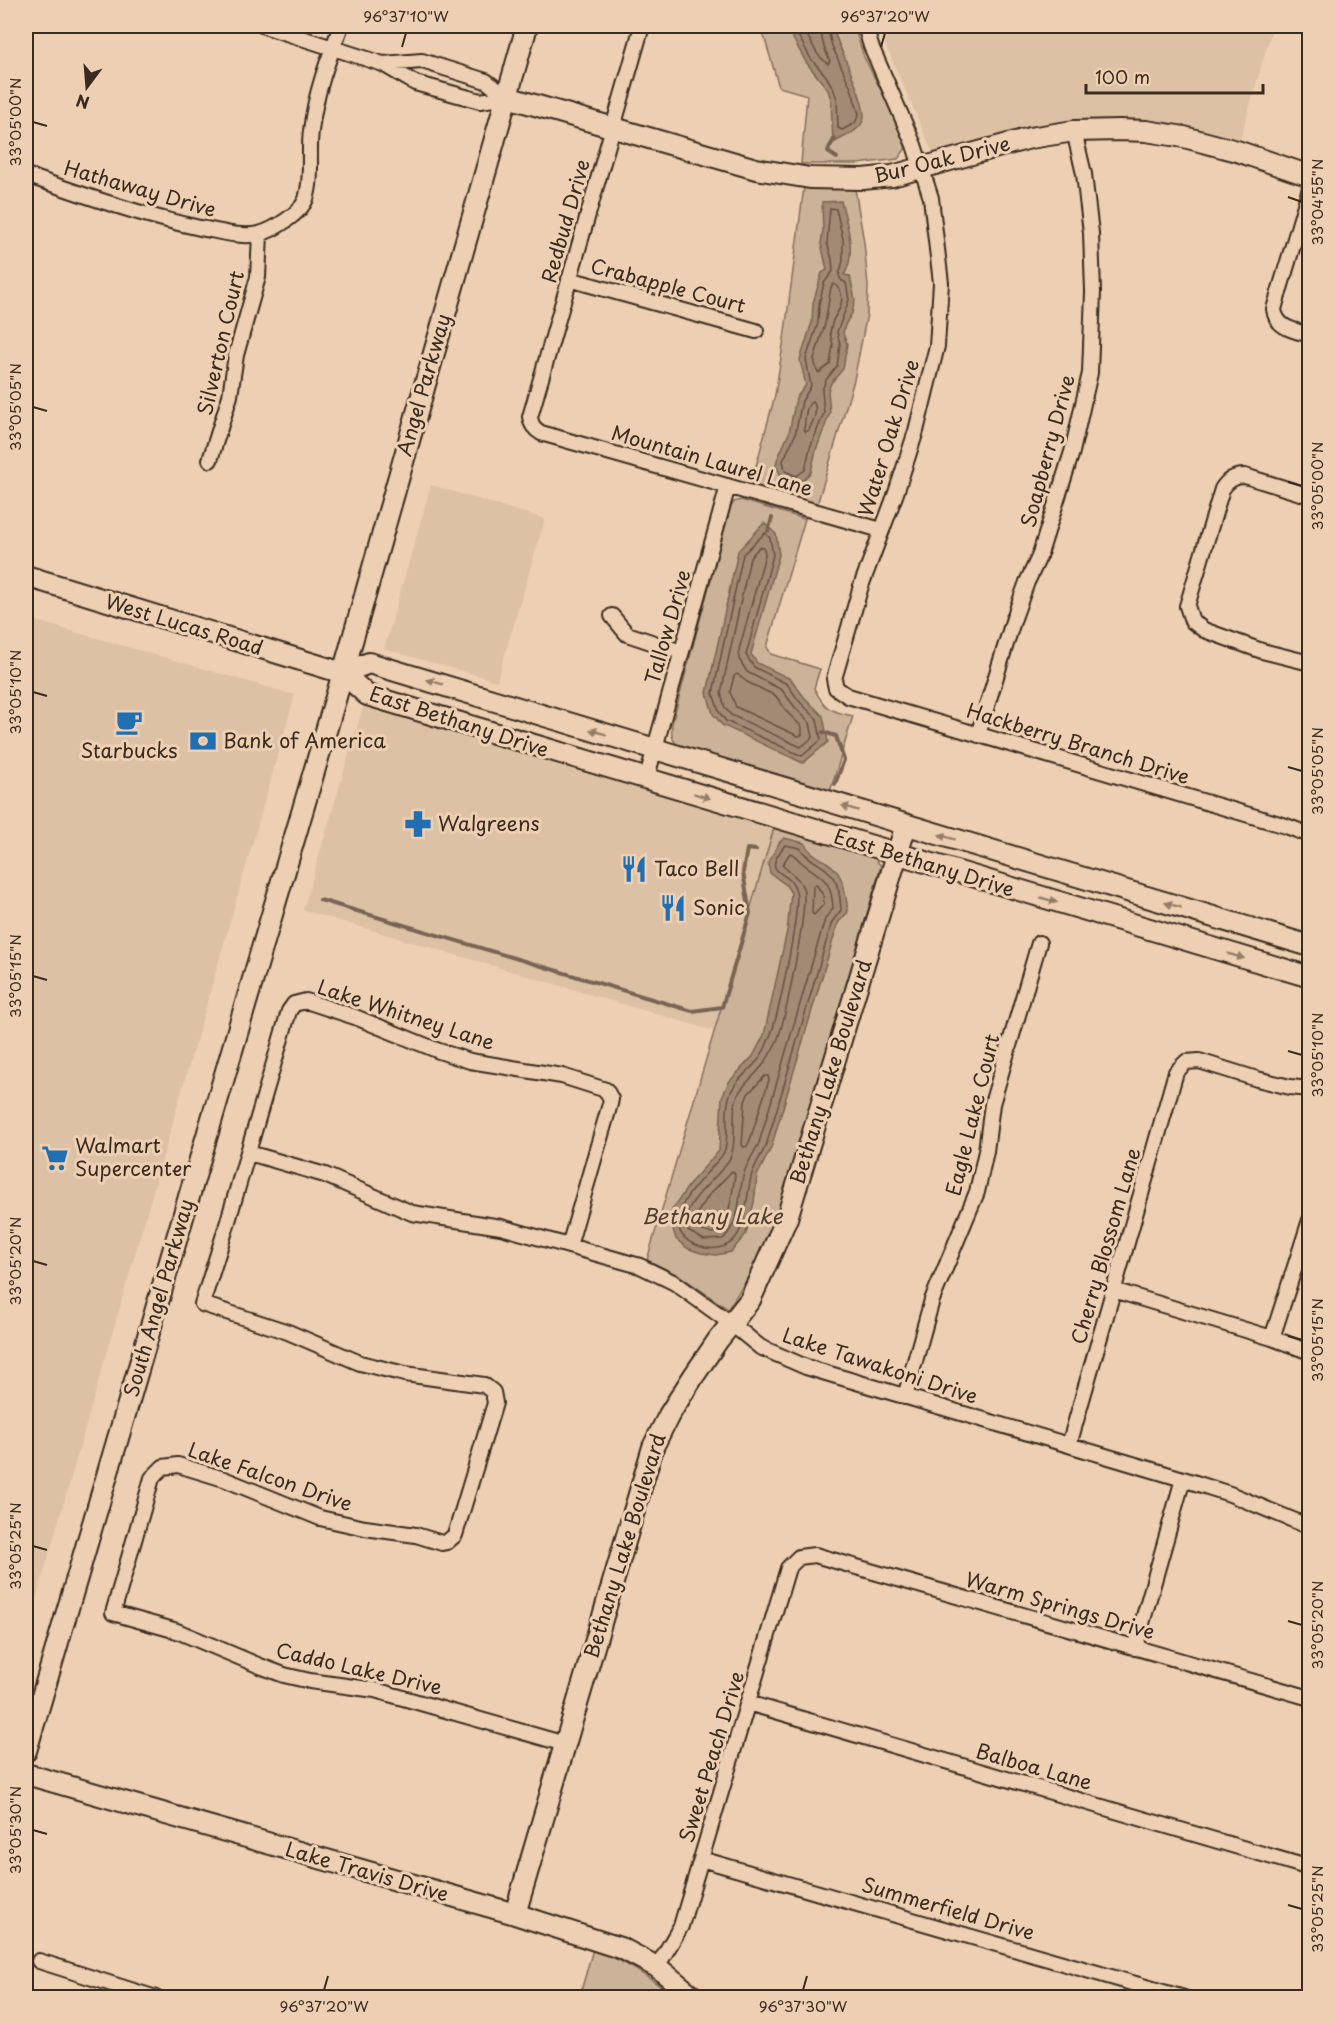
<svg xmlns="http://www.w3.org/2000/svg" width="1335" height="2023" viewBox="0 0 1335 2023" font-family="'Playpen Sans',sans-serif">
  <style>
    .built { fill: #dcc1a5 }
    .green { fill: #ccb298; stroke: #846e5b; stroke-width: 1.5 }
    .water { fill: #a38a74; stroke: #796452; stroke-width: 1.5 }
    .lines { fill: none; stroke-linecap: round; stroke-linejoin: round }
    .shore { stroke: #655040; stroke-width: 1.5 }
    .stream { stroke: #796452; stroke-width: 4 }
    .street-casing { stroke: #3b2a1e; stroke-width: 18 }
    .secondary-casing { stroke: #3b2a1e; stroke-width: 24 }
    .street { stroke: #edd0b3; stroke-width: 14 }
    .secondary { stroke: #edd0b3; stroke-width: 20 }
    .oneway { fill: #947d68 }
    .ticks { fill: none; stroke: #3b2a1e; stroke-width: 2 }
    .labels { text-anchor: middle; stroke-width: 6; stroke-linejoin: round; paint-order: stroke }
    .street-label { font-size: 20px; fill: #3b2a1e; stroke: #edd0b3 }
    .poi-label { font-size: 20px; fill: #3b2a1e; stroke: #edd0b3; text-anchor: start }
    .water-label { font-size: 21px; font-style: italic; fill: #503d2f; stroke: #edd0b3 }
    .neatline { fill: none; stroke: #3b2a1e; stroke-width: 2 }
    .ticks-label { font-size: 15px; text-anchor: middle; fill: #3b2a1e }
  </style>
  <rect width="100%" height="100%" fill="#edd0b3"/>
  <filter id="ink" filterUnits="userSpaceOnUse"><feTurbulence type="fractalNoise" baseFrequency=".0167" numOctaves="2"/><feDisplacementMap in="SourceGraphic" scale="12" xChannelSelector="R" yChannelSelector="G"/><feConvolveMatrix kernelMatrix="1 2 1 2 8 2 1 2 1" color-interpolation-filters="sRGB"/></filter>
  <g filter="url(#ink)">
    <path class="built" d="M877,26H1273L1240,140L1194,127L1151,121L1098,119L1050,123L933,153Z
      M431,485L545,519L497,681L384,649Z
      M26,618L295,695L26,1635Z
      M363,707L774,828L714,1031L303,910Z"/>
    <path class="green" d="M761,26H854L864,57L889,106L906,148L898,159L857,164H801L807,95L779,87Z
      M804,187L855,189L864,242L868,286L867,314L854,380L817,505L751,485L775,395L784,339Z
      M741,500L805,519L767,647L771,654L820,669L814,688C825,710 830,711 853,716L830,792L680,747C671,740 671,734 672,724L730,508L734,502Z
      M774,828L874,857L881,866L784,1198L761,1257L728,1309L680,1276L647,1260Z
      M593,1949C625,1961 649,1977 675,1997L579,1998Z"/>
    <path class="water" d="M786,26H832C837,44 870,108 863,121C858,132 843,137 833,143L831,99L828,90L806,62Z
      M841,201C847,223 857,255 844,275L850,276L855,300L852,313L845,325L843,333L847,344L843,369L831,383L828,391L830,413L816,450L811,472L803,480L791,482L781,476L776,465L777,460L789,433L796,398L806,385L800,360L812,322L813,303L822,273L827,270L821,243L823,230L822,202Z
      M764,523L776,534L779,555L751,654L757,663L791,679L804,697L823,716L828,742L803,763L722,725L713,714L707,693L738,551Z
      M784,838L804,843C811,856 823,858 833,867C845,878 846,898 848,912L838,923L771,1148L757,1176L754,1202L746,1234L731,1252L716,1255L701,1253L687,1248L676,1239L671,1223L672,1210L691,1182L719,1151L722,1097L729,1082L753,1056L764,1035L787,931L791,893L786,885L770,873L768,863L779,843Z"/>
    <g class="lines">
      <path class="shore" d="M793,26L811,59L826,76L833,88L837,99L838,128L842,130L855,123L859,114L851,88L832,46L827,26
        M802,26L818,55L828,64L830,61L824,47L819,26
        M830,208L836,209L843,239V261L839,275L841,280L846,283L849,300L837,332L840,344L837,366L826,380L822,390L824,413L810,448L805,470L796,476L785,471L783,461L795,435L802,401L811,386L806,359L818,323L819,304L824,283L833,271L832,259L827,243Z
        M834,284L840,289L842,299L840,308L833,320L830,332L833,345L830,364L819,373L817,371L814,359L825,324L831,287Z
        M813,401C819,410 813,421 809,430L806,432L804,429C806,420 804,406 813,401Z
        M765,533L770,538L773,555L746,655L754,667L787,684L799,701L817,719L821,740L802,756L726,721L719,712L713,693L743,554Z
        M759,547L764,548L765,555L739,650V659L747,672L782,690L794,706L810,723L813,737L801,747L731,715L725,708L721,693L750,558Z
        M737,674L747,682L776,696L787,712L802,727V735L798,736L736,707L730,692L734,676Z
        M785,845L800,848C807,860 821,863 830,873C839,883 840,897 841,910L832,922L766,1146C761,1155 755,1165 752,1174C743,1202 751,1254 705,1248C696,1246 683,1240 680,1231C671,1208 698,1183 713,1166C716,1162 722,1157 724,1152C730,1136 724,1115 729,1098C733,1081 749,1072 759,1059C763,1053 767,1045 769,1039C778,1019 801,909 796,891C791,868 758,878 785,845Z
        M790,853C796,855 796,858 801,862C822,879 831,877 833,908L825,919L759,1143C754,1153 747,1163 744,1173C737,1198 743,1218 723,1239L704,1240L688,1231C676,1202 722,1178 731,1156C738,1138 730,1115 737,1097C742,1084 755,1076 763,1065C768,1058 773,1049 777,1041C785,1021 809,905 803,888C799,877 790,873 782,865Z
        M816,884L823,895L824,904L814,915L812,913L813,887Z
        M765,1076H768L769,1080L750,1140L747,1146L744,1147L742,1145L745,1102L748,1094Z
        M732,1171L735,1174C732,1193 728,1255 695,1225L694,1218L709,1195Z"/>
      <path class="stream" d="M835,138L829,148L828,152L837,158
        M768,531L772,518
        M823,732L836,736L844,760L835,784
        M320,900L692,1011L722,1007L750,913L743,872L747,849L756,850"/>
      <defs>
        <path id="street" d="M264,26L383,64
          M642,26L530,417C531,425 534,429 541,433L881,530
          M865,26L871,46L914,145L931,198L941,283L937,346L916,431L896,493L861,586L834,679L836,688L848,696L1286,826L1310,835
          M422,61L486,81L507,97L480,101L415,83L383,64Z
          M26,175C83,195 140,215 200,228C219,231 240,238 259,234C274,230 301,213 306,199C313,178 308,153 311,131C315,94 328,60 341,26
          M1310,188L1274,309C1276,328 1293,330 1310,335
          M569,279L756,331
          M210,460L230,396L236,355L258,277L260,234
          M1310,496L1245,476C1234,476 1228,480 1222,489L1187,606L1192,621L1204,630L1262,651L1310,663
          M612,616L627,634L681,652
          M978,735L1014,618L1027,582L1039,557L1072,452L1090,373L1093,292L1091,233L1084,174L1074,131
          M646,780L728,486
          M249,1153L325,1175L412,1213L501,1227L640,1266L675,1283L732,1324L760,1347L806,1367L1183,1479L1230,1494L1310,1527
          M1113,1290L1272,1338L1310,1352
          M1272,1338L1310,1220
          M905,1397L932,1300L977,1192L986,1151L992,1104L1039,943
          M1069,1445L1176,1072L1186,1062L1199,1061L1257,1079L1290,1087L1310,1089
          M1135,1648L1183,1479
          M748,1703L1310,1868
          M565,1744L375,1690L310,1681L284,1675L260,1666L177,1631L113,1613L152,1478L163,1467L178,1465L224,1479L320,1518L365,1528L416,1535L442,1543L447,1542L455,1535L495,1403L493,1392L484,1385L405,1374L360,1363L288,1332L202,1304L226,1228L289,1011L294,1004L306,1001L355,1017L439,1051L470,1061L562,1076L606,1090L611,1099L610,1104L569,1246
          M701,1859L1184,1998
          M39,1961L156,1998
          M657,1967L681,1926L788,1568L799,1557L815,1555L1310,1698"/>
        <path id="secondary" d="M507,97L756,169L810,178L863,179L892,176L1030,138L1074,131L1120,130L1146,131L1184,137L1237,151L1310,176
          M26,576L343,673L367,695L1310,977
          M343,673L369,663L1310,946
          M26,1751L343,673L527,26
          M26,1774L515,1914L623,1949L657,1967L695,1998
          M515,1914L653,1447L669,1415L693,1377L718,1340L750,1300L787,1218L906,825"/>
      </defs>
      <use href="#street" class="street-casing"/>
      <use href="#secondary" class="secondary-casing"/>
      <use href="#street" class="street"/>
      <use href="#secondary" class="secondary"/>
    </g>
    <defs><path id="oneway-solid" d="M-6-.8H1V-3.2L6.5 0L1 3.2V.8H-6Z" transform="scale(1.5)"/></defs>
    <g class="oneway">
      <use href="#oneway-solid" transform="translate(435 682) rotate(-163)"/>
      <use href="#oneway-solid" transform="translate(598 732) rotate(-163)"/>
      <use href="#oneway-solid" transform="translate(702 796) rotate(17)"/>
      <use href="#oneway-solid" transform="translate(850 808) rotate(-163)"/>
      <use href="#oneway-solid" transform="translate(947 837) rotate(-163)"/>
      <use href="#oneway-solid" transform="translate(1049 900) rotate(16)"/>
      <use href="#oneway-solid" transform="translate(1173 905) rotate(-163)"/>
      <use href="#oneway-solid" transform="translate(1236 956) rotate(16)"/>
    </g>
  </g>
  <path class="ticks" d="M402,47L406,33M881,47L885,33M33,122L47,126M1288,197L1302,202M33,407L47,411M1288,482L1302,486M33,692L47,696M1288,767L1302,771M33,976L47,980M1288,1051L1302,1055M33,1261L47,1265M1288,1336L1302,1340M33,1546L47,1550M1288,1621L1302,1625M33,1830L47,1834M1288,1905L1302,1909M324,1990L328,1976M803,1990L807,1976"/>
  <defs>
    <symbol id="cafe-bare" viewBox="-9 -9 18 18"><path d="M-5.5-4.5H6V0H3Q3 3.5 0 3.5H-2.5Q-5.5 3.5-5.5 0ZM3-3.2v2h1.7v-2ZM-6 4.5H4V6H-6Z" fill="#1f6fb2" stroke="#edd0b3" stroke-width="2.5" paint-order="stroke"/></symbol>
    <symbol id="bank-bare" viewBox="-9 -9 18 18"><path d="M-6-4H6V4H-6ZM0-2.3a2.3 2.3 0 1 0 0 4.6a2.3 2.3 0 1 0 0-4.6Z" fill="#1f6fb2" stroke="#edd0b3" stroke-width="2.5" paint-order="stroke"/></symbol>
    <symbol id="pharmacy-bare" viewBox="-9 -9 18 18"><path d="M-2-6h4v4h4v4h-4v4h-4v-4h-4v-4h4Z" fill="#1f6fb2" stroke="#edd0b3" stroke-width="2.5" paint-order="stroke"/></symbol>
    <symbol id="restaurant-bare" viewBox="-9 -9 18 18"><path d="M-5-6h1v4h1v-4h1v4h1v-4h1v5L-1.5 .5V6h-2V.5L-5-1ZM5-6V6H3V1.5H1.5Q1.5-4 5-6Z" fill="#1f6fb2" stroke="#edd0b3" stroke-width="2.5" paint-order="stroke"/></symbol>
    <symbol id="supermarket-bare" viewBox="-9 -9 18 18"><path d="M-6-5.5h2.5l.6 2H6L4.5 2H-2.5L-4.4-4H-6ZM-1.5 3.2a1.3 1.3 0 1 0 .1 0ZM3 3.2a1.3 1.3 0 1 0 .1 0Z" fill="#1f6fb2" stroke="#edd0b3" stroke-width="2.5" paint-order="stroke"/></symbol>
  </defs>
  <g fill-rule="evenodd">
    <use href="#cafe-bare" x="110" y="703" width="38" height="38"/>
    <use href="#bank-bare" x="184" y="722" width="38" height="38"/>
    <use href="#pharmacy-bare" x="399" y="805" width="38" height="38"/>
    <use href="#restaurant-bare" x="615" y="850" width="38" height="38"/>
    <use href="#restaurant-bare" x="654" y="889" width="38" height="38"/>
    <use href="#supermarket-bare" x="36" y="1139" width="38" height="38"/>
  </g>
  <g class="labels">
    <g class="street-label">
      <text transform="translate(942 160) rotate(-14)" y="7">Bur Oak Drive</text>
      <text transform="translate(140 189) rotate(16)" y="7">Hathaway Drive</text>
      <text transform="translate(566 221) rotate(-74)" y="7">Redbud Drive</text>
      <text transform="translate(668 286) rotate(15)" y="7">Crabapple Court</text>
      <text transform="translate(221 343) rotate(-77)" y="7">Silverton Court</text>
      <text transform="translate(424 385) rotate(-74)" y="7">Angel Parkway</text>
      <text transform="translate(889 438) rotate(-73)" y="7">Water Oak Drive</text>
      <text transform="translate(1048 451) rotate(-75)" y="7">Soapberry Drive</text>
      <text transform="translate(712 461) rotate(16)" y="7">Mountain Laurel Lane</text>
      <text transform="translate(184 625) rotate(17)" y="7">West Lucas Road</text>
      <text transform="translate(668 627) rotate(-74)" y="7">Tallow Drive</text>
      <text transform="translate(459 722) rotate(18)" y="7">East Bethany Drive</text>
      <text transform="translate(1078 744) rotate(17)" y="7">Hackberry Branch Drive</text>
      <text transform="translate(924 863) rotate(17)" y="7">East Bethany Drive</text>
      <text transform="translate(406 1015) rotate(18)" y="7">Lake Whitney Lane</text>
      <text transform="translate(831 1072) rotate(-73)" y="7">Bethany Lake Boulevard</text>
      <text transform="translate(973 1115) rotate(-76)" y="7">Eagle Lake Court</text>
      <text transform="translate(1106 1246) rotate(-74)" y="7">Cherry Blossom Lane</text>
      <text transform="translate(159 1298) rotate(-74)" y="7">South Angel Parkway</text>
      <text transform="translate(880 1366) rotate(18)" y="7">Lake Tawakoni Drive</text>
      <text transform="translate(270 1477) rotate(19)" y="7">Lake Falcon Drive</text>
      <text transform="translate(625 1546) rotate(-73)" y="7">Bethany Lake Boulevard</text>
      <text transform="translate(1060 1606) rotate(16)" y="7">Warm Springs Drive</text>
      <text transform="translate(359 1669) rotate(13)" y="7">Caddo Lake Drive</text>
      <text transform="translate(712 1757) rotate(-73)" y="7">Sweet Peach Drive</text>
      <text transform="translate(1034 1767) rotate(16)" y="7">Balboa Lane</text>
      <text transform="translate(367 1872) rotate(16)" y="7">Lake Travis Drive</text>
      <text transform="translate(948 1909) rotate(16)" y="7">Summerfield Drive</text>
    </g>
    <g class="poi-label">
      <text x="223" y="748">Bank of America</text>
      <text x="129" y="758" text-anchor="middle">Starbucks</text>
      <text x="438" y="831">Walgreens</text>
      <text x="654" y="876">Taco Bell</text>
      <text x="693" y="915">Sonic</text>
      <text x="75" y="1153">Walmart<tspan x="75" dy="23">Supercenter</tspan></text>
    </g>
    <g class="water-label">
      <text x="712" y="1224">Bethany Lake</text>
    </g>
  </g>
  <rect width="1335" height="2023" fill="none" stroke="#edd0b3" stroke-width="66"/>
  <g transform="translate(87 87) rotate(196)" stroke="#edd0b3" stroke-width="4.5" paint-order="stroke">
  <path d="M0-4.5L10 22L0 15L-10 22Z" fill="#3b2a1e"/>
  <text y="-9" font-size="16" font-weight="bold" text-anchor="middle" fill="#3b2a1e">N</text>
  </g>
  <path d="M1086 84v9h177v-9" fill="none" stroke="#3b2a1e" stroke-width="3"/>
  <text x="1095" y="84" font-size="18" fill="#3b2a1e" stroke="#edd0b3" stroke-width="4.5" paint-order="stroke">100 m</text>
  <rect x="33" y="33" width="1269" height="1957" class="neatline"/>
  <g class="ticks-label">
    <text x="406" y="22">96°37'10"W</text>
    <text x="885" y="22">96°37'20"W</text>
    <text transform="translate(16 122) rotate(-90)" y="5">33°05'00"N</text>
    <text transform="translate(1318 202) rotate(-90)" y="5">33°04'55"N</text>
    <text transform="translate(16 407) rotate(-90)" y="5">33°05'05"N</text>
    <text transform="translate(1318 486) rotate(-90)" y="5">33°05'00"N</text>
    <text transform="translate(16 692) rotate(-90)" y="5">33°05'10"N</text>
    <text transform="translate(1318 771) rotate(-90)" y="5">33°05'05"N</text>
    <text transform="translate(16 976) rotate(-90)" y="5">33°05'15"N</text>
    <text transform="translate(1318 1055) rotate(-90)" y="5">33°05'10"N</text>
    <text transform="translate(16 1261) rotate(-90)" y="5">33°05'20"N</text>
    <text transform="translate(1318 1340) rotate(-90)" y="5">33°05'15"N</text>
    <text transform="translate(16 1546) rotate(-90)" y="5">33°05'25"N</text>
    <text transform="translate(1318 1625) rotate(-90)" y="5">33°05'20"N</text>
    <text transform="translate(16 1830) rotate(-90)" y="5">33°05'30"N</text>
    <text transform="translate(1318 1909) rotate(-90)" y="5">33°05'25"N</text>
    <text x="324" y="2012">96°37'20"W</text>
    <text x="803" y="2012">96°37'30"W</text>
  </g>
</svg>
